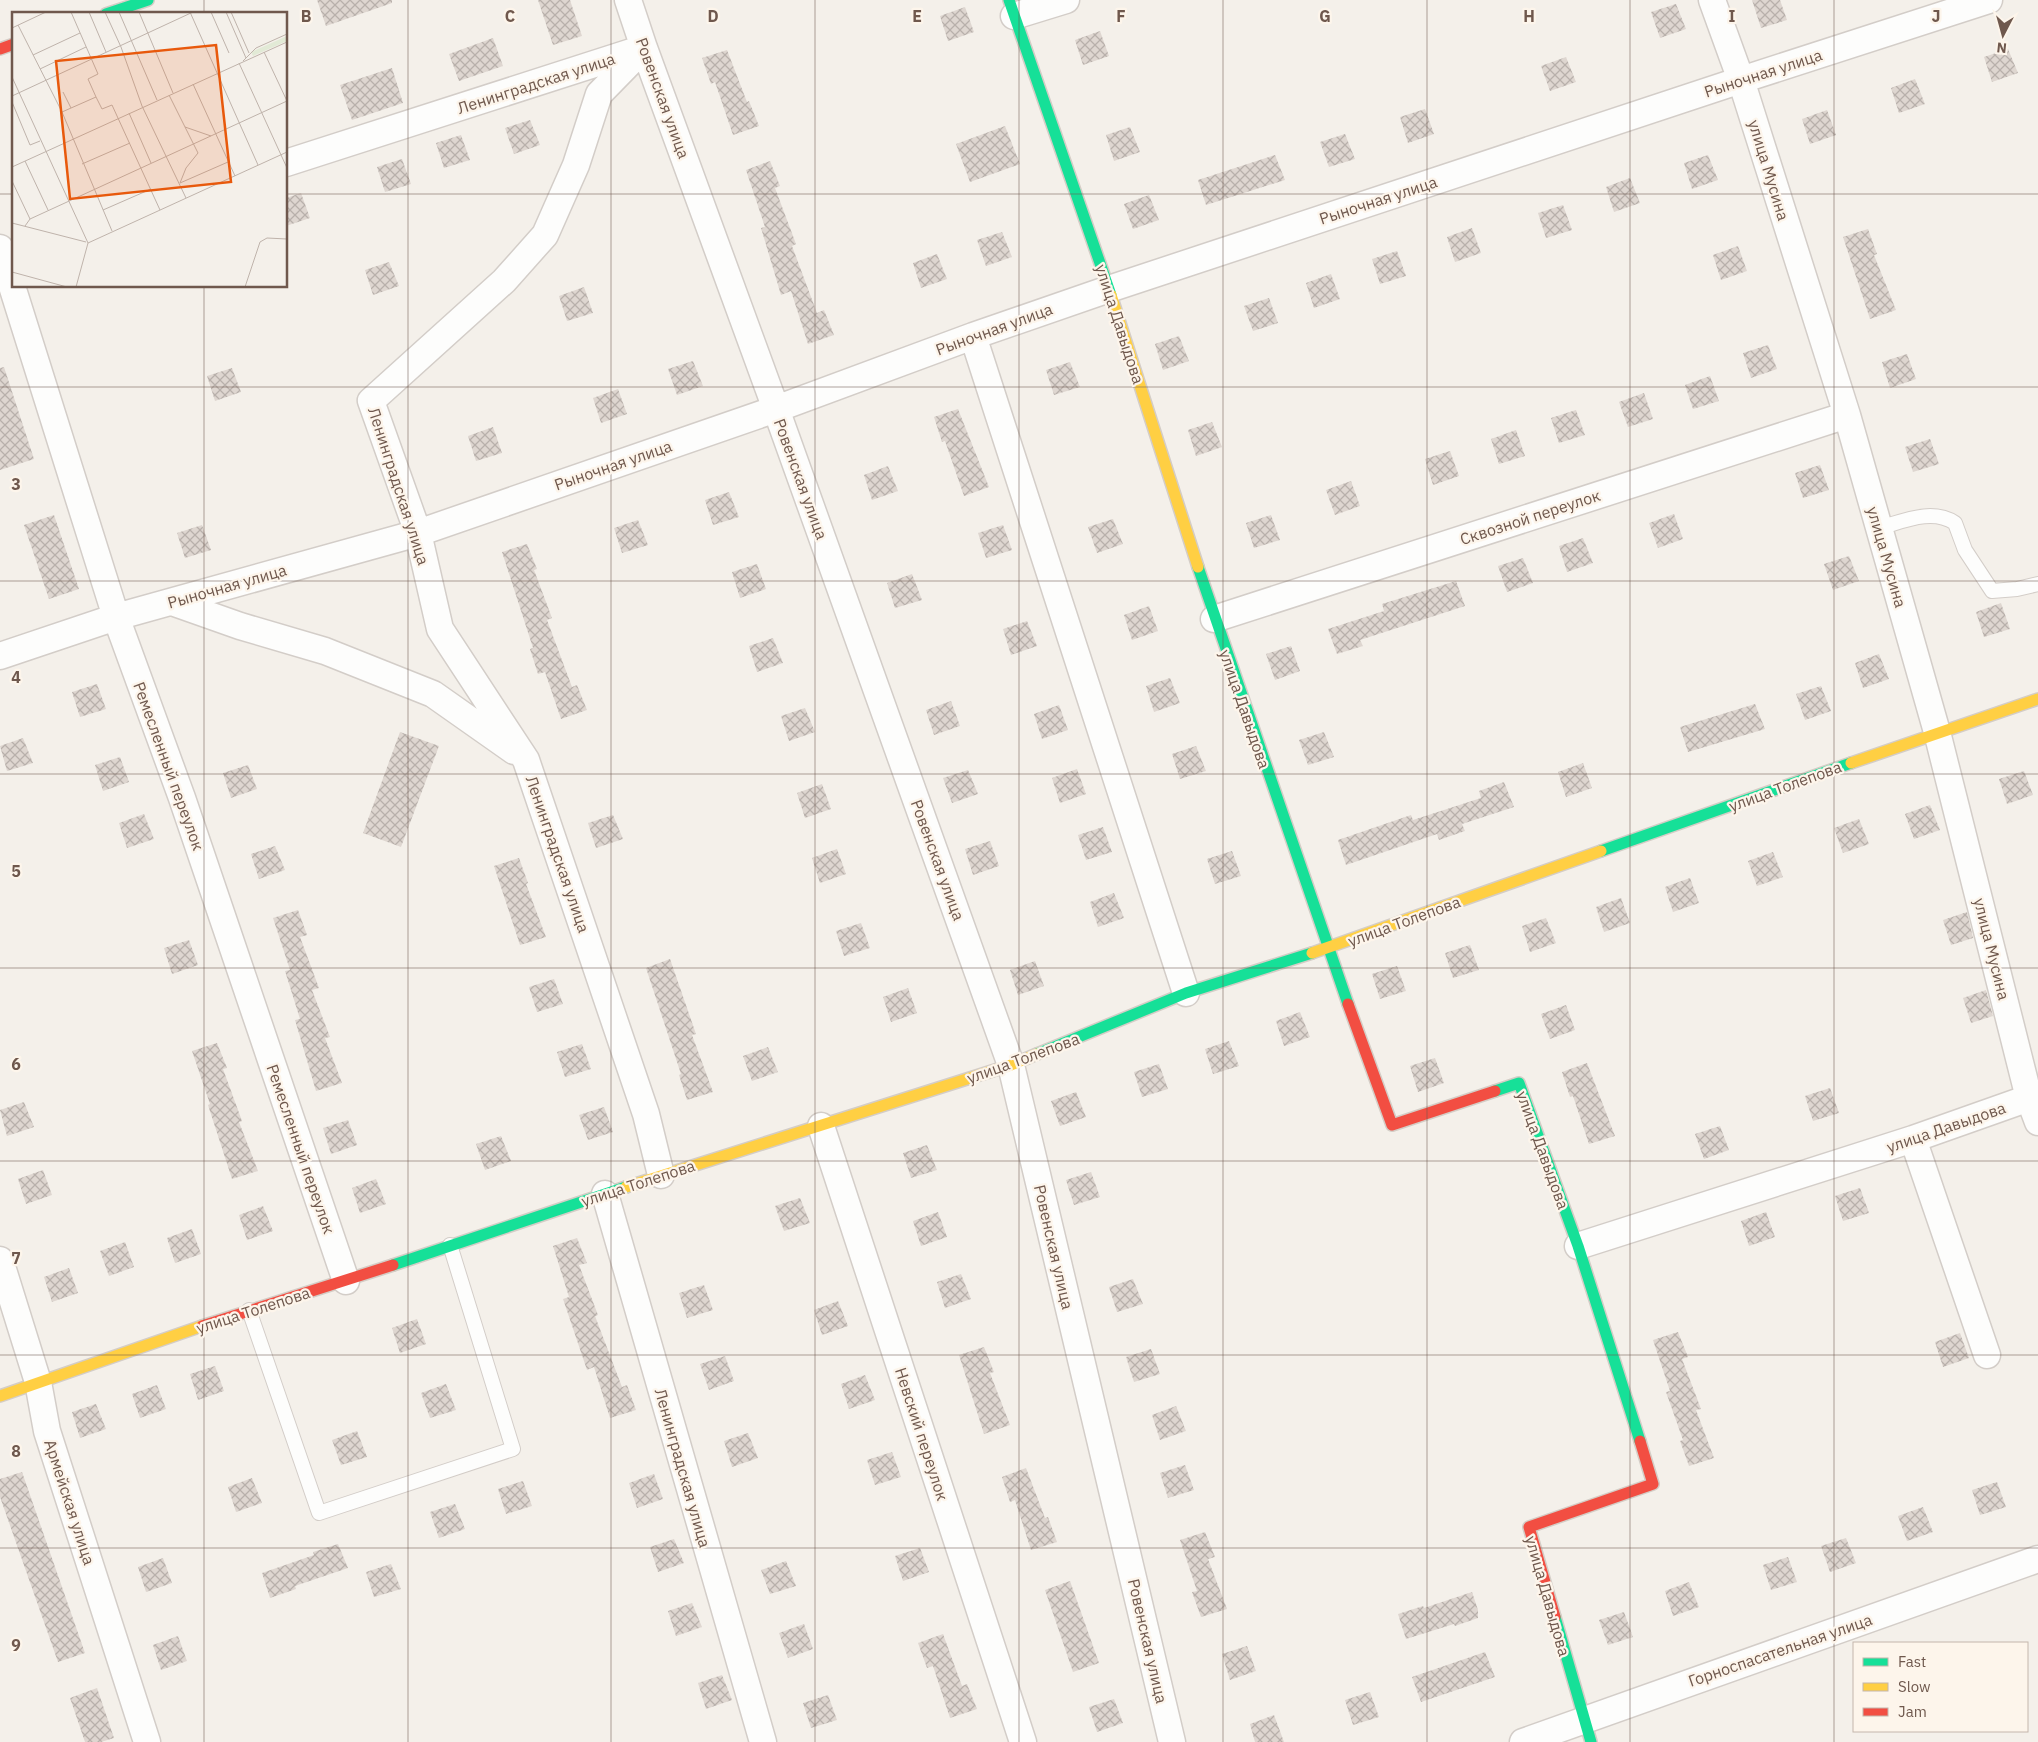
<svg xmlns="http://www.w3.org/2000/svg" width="2038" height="1742" viewBox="0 0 2038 1742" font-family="'IBM Plex Sans',sans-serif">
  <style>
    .building { fill: url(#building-cross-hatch) }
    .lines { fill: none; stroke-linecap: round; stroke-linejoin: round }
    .lane-casing { stroke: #d3cdc8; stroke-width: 16 }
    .street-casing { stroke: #d3cdc8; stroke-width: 29 }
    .fast-casing { stroke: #d4cdc6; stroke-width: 14 }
    .slow-casing { stroke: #d4cdc6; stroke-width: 14 }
    .jam-casing { stroke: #d4cdc6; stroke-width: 14 }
    .lane { stroke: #fdfdfc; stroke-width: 14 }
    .street { stroke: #fdfdfc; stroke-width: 26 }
    .fast { stroke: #16e098; stroke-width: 11 }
    .slow { stroke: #ffcf43; stroke-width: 11 }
    .jam { stroke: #f24e42; stroke-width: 11 }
    .grid { fill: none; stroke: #6f584d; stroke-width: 1; stroke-opacity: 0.55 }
    .labels { text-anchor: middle; stroke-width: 4.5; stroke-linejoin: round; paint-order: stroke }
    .street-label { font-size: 16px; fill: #6f584d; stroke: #fdf5eb }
    .inset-road { fill: none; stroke: #bfb3ab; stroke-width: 1 }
    .view { fill: #e8590c; fill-opacity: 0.15; stroke: #e8590c; stroke-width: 2.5 }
    .inset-edge { fill: none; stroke: #6f584d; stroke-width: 2.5 }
    .grid-label { font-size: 16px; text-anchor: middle; font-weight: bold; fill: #6f584d; stroke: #fdf5eb; stroke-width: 4.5; stroke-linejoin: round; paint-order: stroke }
  </style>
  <defs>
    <pattern id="building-cross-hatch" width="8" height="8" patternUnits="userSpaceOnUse" patternTransform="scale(1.25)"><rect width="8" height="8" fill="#ded6d0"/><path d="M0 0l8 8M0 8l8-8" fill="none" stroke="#b8b0ab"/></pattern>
  </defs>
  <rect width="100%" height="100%" fill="#f4f0ea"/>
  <path class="building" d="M317,0H392V3L326,26Z
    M538,0H570L582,36L553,45Z
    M1752,0H1780L1787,20L1761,28Z
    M1676,4L1686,29L1660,38L1651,12Z
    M965,7L974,32L948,41L940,16Z
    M1100,31L1109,56L1083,65L1075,40Z
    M493,38L503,66L459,81L449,54Z
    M2008,49L2018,73L1992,82L1984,57Z
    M727,50L747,102L749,101L759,126L733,135L715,82L711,84L702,58Z
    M1566,57L1576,82L1550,91L1541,66Z
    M392,68L403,103L352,120L340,85Z
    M1915,79L1925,104L1899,113L1891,88Z
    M1425,109L1434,134L1408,143L1400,117Z
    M1827,110L1836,135L1810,144L1802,119Z
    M530,120L540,145L514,154L505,128Z
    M1005,126L1020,164L970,182L956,144Z
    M1130,127L1140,152L1114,161L1106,135Z
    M1345,134L1355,159L1329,167L1320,142Z
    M461,135L470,160L444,168L436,143Z
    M1275,155L1285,180L1206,205L1198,180Z
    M1708,155L1718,180L1692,189L1684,163Z
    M402,159L411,184L385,192L377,167Z
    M770,161L780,186L775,188L796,244L792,246L817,313L824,310L834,335L808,344L791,291L781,295L761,228L765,227L746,170Z
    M1630,178L1640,203L1614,212L1606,187Z
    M301,193L310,218L286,226V198Z
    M1149,195L1159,220L1133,229L1124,204Z
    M1563,205L1572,230L1546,238L1538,213Z
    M1472,228L1481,253L1455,262L1447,237Z
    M1868,229L1877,254L1874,255L1896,310L1870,319L1843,237Z
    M1002,232L1012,257L986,266L977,240Z
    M1738,246L1747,271L1721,280L1713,255Z
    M1397,251L1406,276L1380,284L1372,259Z
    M937,254L947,279L921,288L913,263Z
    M389,262L399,286L373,295L365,270Z
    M1331,274L1340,299L1314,308L1306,283Z
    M584,287L593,313L567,321L559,296Z
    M1269,298L1278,323L1253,331L1244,306Z
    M1179,336L1189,361L1163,370L1155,344Z
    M1768,345L1777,369L1751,378L1743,353Z
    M1907,354L1916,379L1890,388L1882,362Z
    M693,361L703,386L677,395L668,369Z
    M1070,362L1080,387L1054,395L1046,370Z
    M4,367L34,459L0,470V368Z
    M232,368L241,392L215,401L207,376Z
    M1710,376L1719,401L1693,409L1685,385Z
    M618,389L627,414L601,423L593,398Z
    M1644,393L1653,419L1628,427L1619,402Z
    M958,409L989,487L964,496L945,441L942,442L934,417Z
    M1576,410L1585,435L1559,443L1551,418Z
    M1212,422L1222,447L1196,456L1188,430Z
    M493,427L502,453L476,461L468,436Z
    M1516,430L1525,456L1499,464L1491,439Z
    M1930,439L1939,464L1913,472L1905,447Z
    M1450,451L1459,476L1433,485L1425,459Z
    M1820,465L1829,490L1803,498L1795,473Z
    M888,466L898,491L872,500L864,475Z
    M1351,481L1360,506L1335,515L1326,490Z
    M729,492L739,517L713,525L705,500Z
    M1674,514L1683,539L1658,548L1649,523Z
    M54,515L79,589L49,599L24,525Z
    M1271,515L1280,540L1254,548L1246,523Z
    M1113,519L1123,544L1097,553L1088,527Z
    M638,520L648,545L622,553L614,528Z
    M202,525L211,550L185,558L177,533Z
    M1003,525L1012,550L986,558L978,533Z
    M1583,538L1593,563L1567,572L1559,546Z
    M527,544L537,569L534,570L552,618L547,620L572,687L577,685L587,710L561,719L545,672L538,674L530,649L533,648L502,552Z
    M1849,556L1859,581L1833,590L1824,564Z
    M1523,558L1533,583L1507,592L1498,566Z
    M757,564L766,589L740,598L732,572Z
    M912,574L922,600L895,608L887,583Z
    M1456,581L1465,606L1360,640L1363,646L1337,654L1328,629L1384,611L1382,604Z
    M2001,603L2010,629L1984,637L1976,612Z
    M1149,606L1158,631L1132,640L1124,615Z
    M1027,621L1037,646L1011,655L1003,629Z
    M773,638L783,663L757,672L749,646Z
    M1291,646L1300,671L1275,680L1266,654Z
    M1879,654L1889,679L1863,688L1855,663Z
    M1170,678L1180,703L1154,712L1146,686Z
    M97,684L106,709L80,717L72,692Z
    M1821,686L1831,711L1805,720L1796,694Z
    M951,701L960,726L934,735L926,710Z
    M1755,704L1765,729L1688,752L1680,727Z
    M1059,705L1068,730L1042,739L1034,714Z
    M805,708L815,732L789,741L781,716Z
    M400,732L439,746L401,847L363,833Z
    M1324,732L1334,757L1308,765L1299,740Z
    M23,738L33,763L7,771L0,746Z
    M1196,746L1206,771L1180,779L1172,754Z
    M120,757L129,782L103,791L95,765Z
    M1583,763L1592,788L1566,797L1558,772Z
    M248,765L257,789L231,798L223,773Z
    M1077,769L1086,794L1060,803L1052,778Z
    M968,770L978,794L952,803L943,778Z
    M2024,771L2033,795L2007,804L1999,779Z
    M1504,782L1514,807L1462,824L1465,831L1439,840L1437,834L1346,865L1338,840L1411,815L1413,820L1481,798L1479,791Z
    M822,784L831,809L805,818L797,793Z
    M1930,805L1940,830L1914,839L1905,814Z
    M144,814L154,839L127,848L119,823Z
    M613,815L623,839L596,848L588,823Z
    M1859,819L1869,844L1843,853L1834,828Z
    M1103,827L1112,852L1086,860L1078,835Z
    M990,841L999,866L973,875L965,849Z
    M275,846L285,870L259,879L251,854Z
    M837,849L846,874L820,883L812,858Z
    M1232,851L1241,876L1215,884L1207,859Z
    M1773,852L1783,877L1757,886L1748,861Z
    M519,858L528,883L526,884L546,937L520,945L494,866Z
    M1690,878L1699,903L1673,912L1665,887Z
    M1114,893L1124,918L1098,927L1090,902Z
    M1621,898L1630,923L1604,932L1596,907Z
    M298,910L307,935L300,937L319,988L312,990L330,1037L325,1038L342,1083L316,1091L295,1020L300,1019L285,971L290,970L273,918Z
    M1967,912L1973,938L1951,945L1943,920Z
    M1546,918L1556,943L1530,952L1522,926Z
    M861,923L870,948L844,956L836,931Z
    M189,940L198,965L172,974L164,948Z
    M1470,945L1479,970L1453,978L1445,953Z
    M670,959L696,1034L692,1035L713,1092L687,1100L679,1075L681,1074L646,968Z
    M1035,961L1044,986L1018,995L1010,970Z
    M1397,966L1406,991L1380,999L1372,974Z
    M554,979L563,1004L537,1012L529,987Z
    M908,988L917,1013L891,1022L883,997Z
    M1986,990L1993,1016L1971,1023L1963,998Z
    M1566,1005L1575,1030L1550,1039L1541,1014Z
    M1300,1012L1310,1037L1284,1046L1276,1021Z
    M1229,1041L1239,1066L1213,1074L1205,1049Z
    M217,1043L227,1068L223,1069L242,1121L239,1122L258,1171L232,1179L208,1105L210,1104L192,1051Z
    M582,1044L591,1069L565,1077L557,1052Z
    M768,1047L778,1072L752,1081L743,1056Z
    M1435,1058L1444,1083L1418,1092L1410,1066Z
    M1587,1063L1615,1136L1589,1144L1573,1096L1570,1097L1562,1072Z
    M1159,1064L1168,1089L1142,1097L1134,1072Z
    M1830,1088L1839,1113L1813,1121L1805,1096Z
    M1076,1092L1086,1117L1060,1126L1051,1101Z
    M24,1102L34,1127L7,1136L0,1110Z
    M604,1107L613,1132L588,1140L579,1115Z
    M348,1120L357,1145L331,1154L323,1128Z
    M1720,1126L1729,1150L1704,1159L1695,1134Z
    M501,1136L511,1161L485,1170L476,1144Z
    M927,1145L937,1170L911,1178L903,1153Z
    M43,1170L52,1195L26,1204L18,1179Z
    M1091,1172L1100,1197L1074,1205L1066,1180Z
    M376,1179L386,1204L360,1213L352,1188Z
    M1860,1188L1869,1213L1843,1221L1835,1196Z
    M800,1198L810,1223L784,1231L775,1206Z
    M263,1206L273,1231L247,1240L239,1215Z
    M938,1212L947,1237L921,1246L913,1221Z
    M1766,1212L1775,1237L1749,1246L1741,1221Z
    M192,1229L201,1254L175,1263L167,1238Z
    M577,1238L587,1263L579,1265L598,1315L595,1316L622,1387L627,1385L636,1410L610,1418L594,1367L587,1370L563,1299L569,1297L553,1246Z
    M125,1242L134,1267L109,1276L100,1251Z
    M69,1268L78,1293L52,1302L44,1277Z
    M961,1274L971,1299L945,1308L937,1282Z
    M1133,1279L1143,1304L1117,1312L1109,1287Z
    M704,1285L713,1310L687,1318L679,1293Z
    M838,1301L848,1326L822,1335L814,1310Z
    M417,1319L426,1344L400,1353L392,1328Z
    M1678,1332L1688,1357L1682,1359L1701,1409L1696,1410L1714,1458L1689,1466L1680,1441L1683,1440L1666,1392L1670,1391L1653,1340Z
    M1960,1333L1969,1358L1943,1367L1935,1342Z
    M984,1347L994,1372L990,1373L1010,1425L984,1434L959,1355Z
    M1151,1349L1160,1374L1134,1382L1126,1357Z
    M725,1356L734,1381L709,1390L700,1364Z
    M215,1366L224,1391L198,1400L190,1374Z
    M865,1375L875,1400L849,1409L841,1384Z
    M446,1384L456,1410L430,1418L421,1393Z
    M157,1385L166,1409L140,1418L132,1394Z
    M96,1404L106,1429L80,1438L72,1412Z
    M1176,1406L1186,1431L1160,1440L1152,1415Z
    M357,1431L367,1457L341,1465L332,1440Z
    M748,1433L758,1458L732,1467L724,1441Z
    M892,1452L901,1477L875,1485L867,1460Z
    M1185,1465L1194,1490L1168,1498L1160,1473Z
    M1026,1468L1045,1518L1048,1517L1057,1542L1031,1550L1015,1500L1010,1502L1002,1477Z
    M22,1472L85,1653L58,1662L0,1497V1479Z
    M654,1474L663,1499L637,1508L629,1483Z
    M252,1478L262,1503L236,1512L228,1487Z
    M523,1481L532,1506L506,1514L498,1489Z
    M1997,1482L2006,1507L1980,1515L1972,1490Z
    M455,1504L465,1529L439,1538L430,1512Z
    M1923,1507L1933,1532L1907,1541L1898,1516Z
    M1205,1532L1215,1557L1208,1559L1227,1609L1201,1617L1192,1592L1197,1591L1180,1540Z
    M1846,1538L1856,1563L1830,1572L1821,1546Z
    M674,1539L684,1563L658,1572L650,1547Z
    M338,1544L348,1568L295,1586L296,1589L270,1598L262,1573L314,1555L313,1552Z
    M920,1548L929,1572L903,1581L895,1556Z
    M1788,1557L1797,1582L1771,1590L1763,1565Z
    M163,1558L172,1583L146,1592L138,1567Z
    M786,1561L796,1586L770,1594L761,1570Z
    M391,1564L401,1589L374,1597L366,1572Z
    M1070,1581L1099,1663L1073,1672L1045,1590Z
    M1689,1582L1699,1607L1673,1616L1665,1591Z
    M1472,1592L1478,1610V1618L1455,1626L1454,1624L1406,1639L1398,1614L1423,1606L1424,1608Z
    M692,1603L702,1627L676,1636L668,1611Z
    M1624,1612L1633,1637L1608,1645L1599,1620Z
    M804,1624L813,1649L788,1658L779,1633Z
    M943,1634L962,1686L967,1684L977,1709L950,1718L933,1666L927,1668L918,1643Z
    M178,1636L187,1661L161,1670L153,1645Z
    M1247,1646L1256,1671L1230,1680L1222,1654Z
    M1485,1652L1495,1677L1421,1702L1412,1677Z
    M722,1675L732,1700L706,1709L698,1683Z
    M97,1688L114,1738L101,1742H85L70,1698Z
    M1370,1692L1379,1717L1353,1725L1345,1700Z
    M828,1695L837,1720L811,1728L803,1703Z
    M1114,1699L1123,1723L1097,1732L1089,1707Z
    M1274,1715L1284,1742H1255L1250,1724Z"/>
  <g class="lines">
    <defs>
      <path id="lane" d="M1879,528C1904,521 1932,508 1955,523L1965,550L1992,591L2017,589L2038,584
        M249,1310L319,1513L513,1449L450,1245"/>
      <path id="street" d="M628,0L644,48L776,409L1011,1065L1172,1742
        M1712,0L1741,80L1847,415L1937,732L2029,1098L2038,1122
        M1014,16L1066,0
        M286,163L644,48L599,94L576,165L545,235L504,281L371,401L418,533L440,629L526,760L646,1114L661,1175
        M0,248L116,617L182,798L346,1281
        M973,336L1186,993
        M172,602L240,626L325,651L433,694L514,751
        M1214,619L1847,415
        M0,656L116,617L418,533L776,409L973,336L1109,289L1741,80L1989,0
        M821,1126L1023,1742
        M1913,1139L1987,1355
        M605,1194L763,1742
        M1578,1246L1913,1139L2029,1098
        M0,1260L38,1382L47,1431L147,1742
        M1523,1742L2038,1559"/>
      <path id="fast" d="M1009,0L1111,295
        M106,14L148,0
        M1198,567L1348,1004
        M1601,851L1851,763
        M1037,1054L1186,993L1312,953
        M1495,1091L1519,1083L1578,1246L1640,1441
        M393,1265L626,1187
        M1555,1617L1591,1742"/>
      <path id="slow" d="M1111,295L1198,567
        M1851,763L2038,699
        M1312,953L1601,851
        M626,1187L1011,1065L1037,1054
        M0,1396L202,1326"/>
      <path id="jam" d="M0,49L14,44
        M1348,1004L1392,1125L1495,1091
        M202,1326L393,1265
        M1555,1617L1529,1527L1653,1484L1640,1441"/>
    </defs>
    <use href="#lane" class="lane-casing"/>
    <use href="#street" class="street-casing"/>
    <use href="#fast" class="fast-casing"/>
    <use href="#slow" class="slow-casing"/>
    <use href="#jam" class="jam-casing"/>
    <use href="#lane" class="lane"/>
    <use href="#street" class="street"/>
    <use href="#fast" class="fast"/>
    <use href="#slow" class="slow"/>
    <use href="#jam" class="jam"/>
  </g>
  <path class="grid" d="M204,0V14M408,0V1742M611,0V1742M815,0V1742M1019,0V1742M1223,0V1742M1427,0V1742M1630,0V1742M1834,0V1742M0,194H14M286,194H2038M204,286V1742M0,387H2038M0,581H2038M0,774H2038M0,968H2038M0,1161H2038M0,1355H2038M0,1548H2038"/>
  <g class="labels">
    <g class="street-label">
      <text transform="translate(1763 73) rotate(-18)" y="6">Рыночная улица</text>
      <text transform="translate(536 83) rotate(-18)" y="6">Ленинградская улица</text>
      <text transform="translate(663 98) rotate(70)" y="6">Ровенская улица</text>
      <text transform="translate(1769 170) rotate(73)" y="6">улица Мусина</text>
      <text transform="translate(1378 200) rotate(-18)" y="6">Рыночная улица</text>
      <text transform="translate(1120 324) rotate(72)" y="6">улица Давыдова</text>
      <text transform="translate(994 329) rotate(-20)" y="6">Рыночная улица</text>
      <text transform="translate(613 465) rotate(-19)" y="6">Рыночная улица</text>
      <text transform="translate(801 479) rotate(70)" y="6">Ровенская улица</text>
      <text transform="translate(399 486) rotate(72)" y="6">Ленинградская улица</text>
      <text transform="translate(1530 517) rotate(-18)" y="6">Сквозной переулок</text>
      <text transform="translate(1887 557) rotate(74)" y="6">улица Мусина</text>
      <text transform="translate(227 586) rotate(-16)" y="6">Рыночная улица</text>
      <text transform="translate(1245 709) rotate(71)" y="6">улица Давыдова</text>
      <text transform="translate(169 766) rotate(70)" y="6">Ремесленный переулок</text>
      <text transform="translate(1785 786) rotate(-20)" y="6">улица Толепова</text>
      <text transform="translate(558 854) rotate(71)" y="6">Ленинградская улица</text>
      <text transform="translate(938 860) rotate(70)" y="6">Ровенская улица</text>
      <text transform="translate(1404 921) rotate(-20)" y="6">улица Толепова</text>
      <text transform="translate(1992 949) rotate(76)" y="6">улица Мусина</text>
      <text transform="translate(1023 1058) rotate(-20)" y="6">улица Толепова</text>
      <text transform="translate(1946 1127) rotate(-19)" y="6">улица Давыдова</text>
      <text transform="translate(301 1149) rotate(71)" y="6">Ремесленный переулок</text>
      <text transform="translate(1543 1150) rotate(70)" y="6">улица Давыдова</text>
      <text transform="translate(638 1183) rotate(-18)" y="6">улица Толепова</text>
      <text transform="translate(1054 1247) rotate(77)" y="6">Ровенская улица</text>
      <text transform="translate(253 1310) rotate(-18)" y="6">улица Толепова</text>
      <text transform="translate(922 1434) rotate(72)" y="6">Невский переулок</text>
      <text transform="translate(683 1468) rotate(74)" y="6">Ленинградская улица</text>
      <text transform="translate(70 1502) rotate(72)" y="6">Армейская улица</text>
      <text transform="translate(1548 1596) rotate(74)" y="6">улица Давыдова</text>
      <text transform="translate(1148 1641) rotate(77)" y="6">Ровенская улица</text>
      <text transform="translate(1780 1650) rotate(-19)" y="6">Горноспасательная улица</text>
    </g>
  </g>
  <g transform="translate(12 12)">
    <rect width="275" height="275" fill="#f4f0ea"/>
    <path d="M275,24V29L241,44L239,40Z" fill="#e2ead6"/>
    <path class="inset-road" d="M59,0L86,62L76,67L84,85L90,97L100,93L148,198M77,0L94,40M93,0L109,35L130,94L174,186M107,0L145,88M127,0L161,81M178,0L246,153M199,0L217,41M214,0L234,46M219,0L237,41M6,13L50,100L100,219M0,16L34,0M252,40L275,89M21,43L68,21M231,49L244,36L275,22M227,51L275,156M28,57L74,35M0,65L76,231M181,72L223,164M51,80L59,96M157,83L186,141L174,156L168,171L216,150M0,84L181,0M0,90L18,133L28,129M50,100L84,85M117,101L139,151M173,115L199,124M13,149L36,198M70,152L118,131M0,155L275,30M0,169L18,207M91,198L139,177M0,211L74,230M13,214L18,207L275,89M0,260L55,275M64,275L76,231L275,140M233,275L248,230L255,226L275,227"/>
    <path class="view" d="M204,33L219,170L58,187L44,49Z"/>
    <rect width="275" height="275" class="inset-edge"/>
  </g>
  <g class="grid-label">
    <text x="306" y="22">B</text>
    <text x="510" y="22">C</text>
    <text x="713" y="22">D</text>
    <text x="917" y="22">E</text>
    <text x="1121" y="22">F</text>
    <text x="1325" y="22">G</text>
    <text x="1529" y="22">H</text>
    <text x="1732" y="22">I</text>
    <text x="1936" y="22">J</text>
    <text x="16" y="490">3</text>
    <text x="16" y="683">4</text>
    <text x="16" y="877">5</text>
    <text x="16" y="1070">6</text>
    <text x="16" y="1264">7</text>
    <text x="16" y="1457">8</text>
    <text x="16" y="1651">9</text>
  </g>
  <rect x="1853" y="1642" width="175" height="90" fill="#fdf5eb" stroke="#c4b6ac"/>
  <rect x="1863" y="1658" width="25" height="8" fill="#16e098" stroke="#c4b6ac"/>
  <text x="1898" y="1667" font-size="15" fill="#6f584d">Fast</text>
  <rect x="1863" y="1683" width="25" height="8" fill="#ffcf43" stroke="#c4b6ac"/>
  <text x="1898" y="1692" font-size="15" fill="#6f584d">Slow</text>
  <rect x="1863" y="1708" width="25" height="8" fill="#f24e42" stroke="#c4b6ac"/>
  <text x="1898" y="1717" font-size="15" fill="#6f584d">Jam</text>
  <g transform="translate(2003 35) rotate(186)" stroke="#fdf5eb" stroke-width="4" paint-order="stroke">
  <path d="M0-4L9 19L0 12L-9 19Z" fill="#6f584d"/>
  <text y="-8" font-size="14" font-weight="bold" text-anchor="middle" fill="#6f584d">N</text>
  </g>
</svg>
